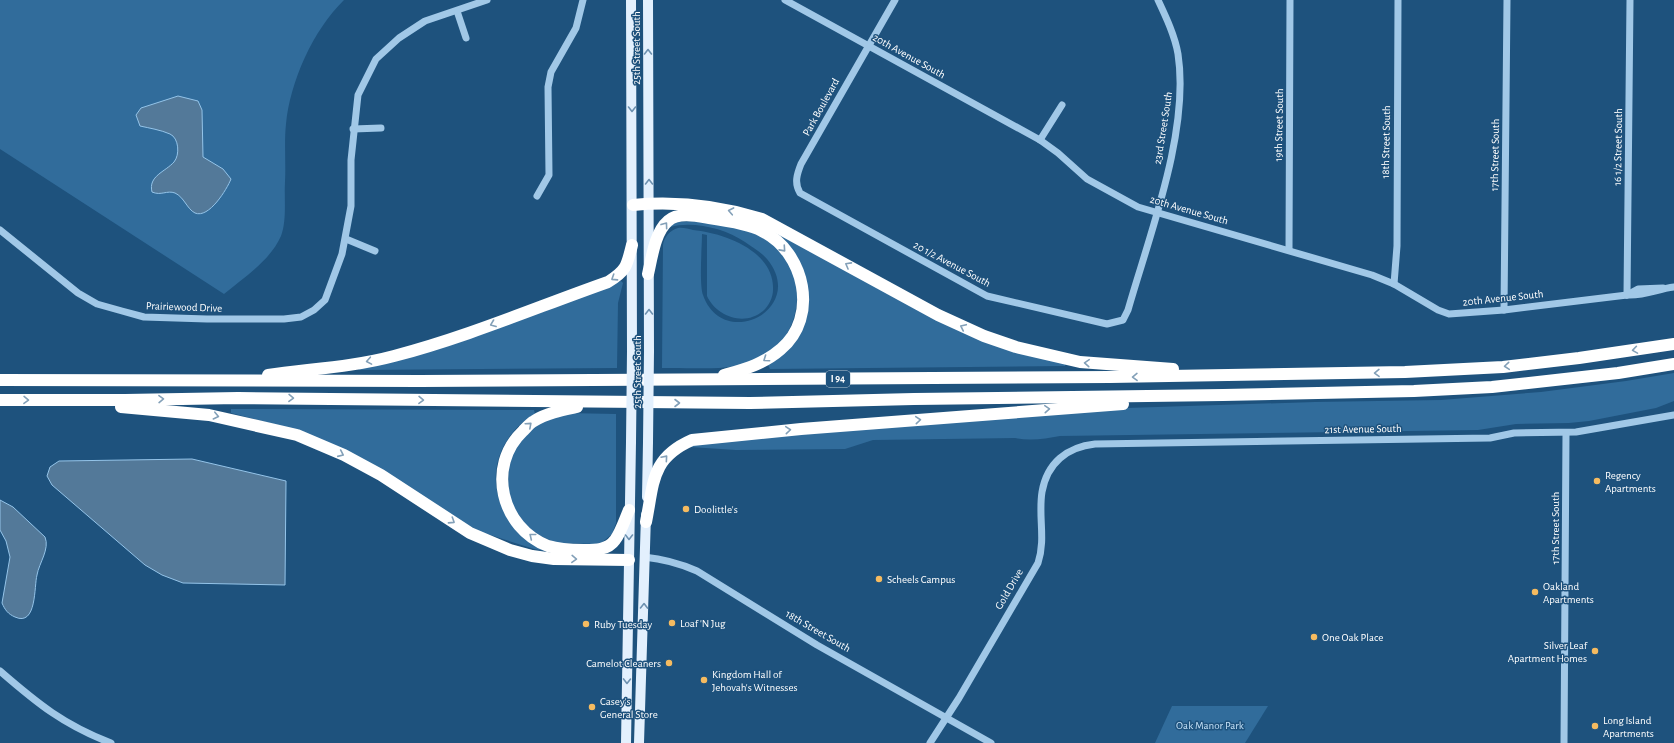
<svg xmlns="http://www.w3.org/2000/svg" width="1674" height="743" viewBox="0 0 1674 743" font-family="'Alegreya Sans',sans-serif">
  <rect width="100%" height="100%" fill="#1e527d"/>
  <g fill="#316c9b">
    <path d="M0 0H344C313 30 290 82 286 124 284 143 286 163 285 182 284 199 287 220 281 236 270 261 243 278 224 294L0 149Z"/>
    <path d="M709 221C732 227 755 230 774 245 809 272 803 335 764 357 734 373 695 367 662 368L663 245C664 237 670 230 678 228 682 227 689 229 693 230 724 233 775 251 773 290 773 297 769 306 763 311 744 327 716 316 707 296V235L702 234C702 248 699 283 703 295 723 352 808 309 767 259 761 252 752 247 745 242 724 228 693 221 670 227L673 222Z"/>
    <polygon points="775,230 906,302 1066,362 1065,366 770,369 768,365 807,301"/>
    <polygon points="621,281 623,283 618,303 617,368 359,370 358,366"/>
    <path d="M1674 373V401L1656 408 1589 421 1569 423 1516 424 1478 430 1060 436C1045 439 1030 441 1015 438L873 440 845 449 736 450 690 447 693 442 1096 409 1315 402 1441 400 1541 392 1626 381Z"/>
    <path d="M231 409 534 410 535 414C506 430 488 465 499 498 501 502 502 509 505 512 517 526 540 541 555 553L534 549 481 532 289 428 231 413Z"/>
    <polygon points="565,413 616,414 616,523 612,534 600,544 556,543 528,530 508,497 509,455 534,424"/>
    <polygon points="1172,706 1268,706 1245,743 1155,743"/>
  </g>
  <g fill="#537999" stroke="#94c4e9">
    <path d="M178 96 198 101 202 110 203 157 223 169 231 179C227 189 209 219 195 213 187 209 184 197 175 193 167 190 161 196 152 192 148 176 165 172 174 162 180 155 179 138 170 134 161 130 149 128 140 126L136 115 141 108Z"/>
    <polygon points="192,459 286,481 285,585 183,583 162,575 145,565 52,485 47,476 50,467 59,461"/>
    <path d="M0 500 13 507 45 537C50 549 39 563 37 575 34 586 37 627 15 617 8 614 5 610 2 603L10 557 6 541 0 530Z"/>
  </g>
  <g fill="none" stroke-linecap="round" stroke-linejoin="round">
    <g stroke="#a1c8e7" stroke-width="7">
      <path d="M785 0 1040 140 1058 153 1087 179 1138 207 1372 275 1394 284 1438 310 1449 314 1504 310 1627 295C1646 296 1657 289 1674 287"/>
      <path d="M895 0 801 164C797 174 794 183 800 193L987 296 1107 324 1123 320 1128 310C1149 236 1190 131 1178 54 1175 36 1166 17 1158 0"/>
      <polyline points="457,11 466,38"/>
      <polyline points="353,129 381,128"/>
      <polyline points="1040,140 1062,105"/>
      <polyline points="537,196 549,175 548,87 551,72 576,28 583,0"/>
      <polyline points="0,230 78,293 97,304 122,311 144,317 207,319 284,319 301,317 314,310 325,300 342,254 351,206 351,160 358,95 376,59 399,38 425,21 487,0"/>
      <polyline points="346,239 375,251"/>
      <polyline points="1289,250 1290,0"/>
      <polyline points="1394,284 1397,246 1398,0"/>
      <polyline points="1627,295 1630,0"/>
      <polyline points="1627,295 1638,289 1663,288"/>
      <polyline points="1504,310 1507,0"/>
      <path d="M644 557C664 559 679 563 697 571L817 645 991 743"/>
      <path d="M0 671C38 704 64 725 111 743"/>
      <path d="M930 743 959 698 1038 563C1046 539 1038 516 1042 492 1047 463 1067 447 1095 444L1490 438 1514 433 1576 432 1674 415"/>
      <polyline points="1564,743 1566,433"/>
    </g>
    <g stroke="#e3f0fd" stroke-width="10">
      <polyline points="631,0 632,351"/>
      <polyline points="648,0 649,351"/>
      <polyline points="647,497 648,442"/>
      <polyline points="626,743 631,442"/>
      <polyline points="639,743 646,515"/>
    </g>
    <g stroke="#fff" stroke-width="12">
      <path d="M633 205C676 201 720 206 762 219L938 315 984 336 1016 347 1080 362 1173 369"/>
      <path d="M648 274C652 257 655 232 668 221 678 212 697 216 709 218 723 220 750 224 762 231 805 252 819 317 781 349 764 364 745 369 724 375"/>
      <path d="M268 375C309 369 353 367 394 356 467 337 537 307 608 282 626 271 627 266 632 245"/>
      <polyline points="0,380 420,381 1110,377 1405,372 1503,367 1579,358 1674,344"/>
      <polyline points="0,400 125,400 238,398 750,403 914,399 1223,395 1414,391 1492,387 1618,373 1674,364"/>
      <polyline points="121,407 209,415 297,435 344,455 381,475 470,533 510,550 532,556 554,559 629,560"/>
      <path d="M577 407C563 410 547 413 534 421 530 423 526 428 523 431 486 466 501 528 548 546 560 550 572 550 584 550 595 550 608 550 615 540 621 532 625 519 629 510"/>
      <path d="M646 522C654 482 651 458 692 440L801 429 1123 404"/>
    </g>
    <g stroke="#e3f0fd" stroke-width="10">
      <polyline points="631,442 632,351"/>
      <polyline points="648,442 649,351"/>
    </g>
  </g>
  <defs><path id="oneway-chevron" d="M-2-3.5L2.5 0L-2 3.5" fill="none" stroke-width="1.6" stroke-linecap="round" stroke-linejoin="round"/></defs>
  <g stroke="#6d91b0">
    <use href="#oneway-chevron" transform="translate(648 52) rotate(-90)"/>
    <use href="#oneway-chevron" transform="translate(632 109) rotate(90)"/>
    <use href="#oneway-chevron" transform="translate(649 182) rotate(-90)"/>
    <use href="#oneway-chevron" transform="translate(649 312) rotate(-90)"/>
    <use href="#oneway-chevron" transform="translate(629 537) rotate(90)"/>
    <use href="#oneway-chevron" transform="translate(644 606) rotate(-89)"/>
    <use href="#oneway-chevron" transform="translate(627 681) rotate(91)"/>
  </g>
  <g stroke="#83a0b8">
    <use href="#oneway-chevron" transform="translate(731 211) rotate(-169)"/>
    <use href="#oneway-chevron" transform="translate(665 225) rotate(-54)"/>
    <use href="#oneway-chevron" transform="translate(783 249) rotate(48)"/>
    <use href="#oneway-chevron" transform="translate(848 265) rotate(-151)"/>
    <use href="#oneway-chevron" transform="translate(614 278) rotate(147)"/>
    <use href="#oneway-chevron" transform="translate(493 324) rotate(159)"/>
    <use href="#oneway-chevron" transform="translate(963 327) rotate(-155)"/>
    <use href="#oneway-chevron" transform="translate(1635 350) rotate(171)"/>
    <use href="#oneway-chevron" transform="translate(766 359) rotate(145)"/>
    <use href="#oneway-chevron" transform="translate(369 361) rotate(170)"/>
    <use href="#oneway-chevron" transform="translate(1087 363) rotate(-176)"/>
    <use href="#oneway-chevron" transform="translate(1507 366) rotate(175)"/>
    <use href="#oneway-chevron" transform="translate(1377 373) rotate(179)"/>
    <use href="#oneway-chevron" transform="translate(1135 377) rotate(179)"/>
    <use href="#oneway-chevron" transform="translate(291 398) rotate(1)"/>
    <use href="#oneway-chevron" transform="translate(161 399) rotate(-1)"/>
    <use href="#oneway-chevron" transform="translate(26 400) rotate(1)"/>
    <use href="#oneway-chevron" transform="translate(421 400) rotate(1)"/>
    <use href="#oneway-chevron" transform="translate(677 403)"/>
    <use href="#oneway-chevron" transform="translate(1047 409) rotate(-4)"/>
    <use href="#oneway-chevron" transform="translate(216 416) rotate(13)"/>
    <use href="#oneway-chevron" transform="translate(918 420) rotate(-5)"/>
    <use href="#oneway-chevron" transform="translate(529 425) rotate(-42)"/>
    <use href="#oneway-chevron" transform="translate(788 430) rotate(-5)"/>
    <use href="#oneway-chevron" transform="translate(341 454) rotate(24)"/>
    <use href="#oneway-chevron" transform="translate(665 458) rotate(-49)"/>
    <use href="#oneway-chevron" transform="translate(452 521) rotate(33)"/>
    <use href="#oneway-chevron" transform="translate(532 536) rotate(-141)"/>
    <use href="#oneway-chevron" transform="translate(574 559) rotate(2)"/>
  </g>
  <g fill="#f6bb60" stroke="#1e527d" stroke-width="1.5">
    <circle cx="1597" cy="481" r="4"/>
    <circle cx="686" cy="509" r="4"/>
    <circle cx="879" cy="579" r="4"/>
    <circle cx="1535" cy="592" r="4"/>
    <circle cx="672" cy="623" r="4"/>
    <circle cx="586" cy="624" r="4"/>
    <circle cx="1314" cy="637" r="4"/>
    <circle cx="1595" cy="651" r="4"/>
    <circle cx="669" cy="663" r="4"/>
    <circle cx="704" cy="680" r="4"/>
    <circle cx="592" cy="707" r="4"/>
    <circle cx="1595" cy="726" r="4"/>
  </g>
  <g text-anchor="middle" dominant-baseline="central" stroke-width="3" stroke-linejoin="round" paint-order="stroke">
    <rect fill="#1e527d" stroke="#bccbd8" stroke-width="1" x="826" y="371" width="24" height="16" rx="3"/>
    <g font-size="10" font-weight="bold" fill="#fff">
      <text x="838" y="379">I 94</text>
    </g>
    <g font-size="11" fill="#fff" stroke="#1e527d">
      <text transform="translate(636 48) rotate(-90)">25th Street South</text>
      <text transform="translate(909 56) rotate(29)">20th Avenue South</text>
      <text transform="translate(821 107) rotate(-61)">Park Boulevard</text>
      <text transform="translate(1279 125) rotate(-89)">19th Street South</text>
      <text transform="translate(1163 128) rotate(-81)">23rd Street South</text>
      <text transform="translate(1386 142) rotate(-89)">18th Street South</text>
      <text transform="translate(1618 147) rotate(-89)">16 1/2 Street South</text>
      <text transform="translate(1495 155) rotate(-89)">17th Street South</text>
      <text transform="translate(1189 210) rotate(16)">20th Avenue South</text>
      <text transform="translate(952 264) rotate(28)">20 1/2 Avenue South</text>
      <text transform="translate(1503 298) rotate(-6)">20th Avenue South</text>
      <text transform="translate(184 307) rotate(2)">Prairiewood Drive</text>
      <text transform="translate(637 372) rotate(-90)">25th Street South</text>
      <text transform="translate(1363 429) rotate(-1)">21st Avenue South</text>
      <text transform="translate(1555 528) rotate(-90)">17th Street South</text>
      <text transform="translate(1009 589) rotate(-60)">Gold Drive</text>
      <text transform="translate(818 631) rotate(30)">18th Street South</text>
    </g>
    <g font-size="11" fill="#fff" stroke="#1e527d" text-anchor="start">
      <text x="1605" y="475">Regency<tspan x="1605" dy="13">Apartments</tspan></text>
      <text x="694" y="509">Doolittle's</text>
      <text x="887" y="579">Scheels Campus</text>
      <text x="1543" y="586">Oakland<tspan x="1543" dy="13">Apartments</tspan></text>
      <text x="680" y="623">Loaf 'N Jug</text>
      <text x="594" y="624">Ruby Tuesday</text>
      <text x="1322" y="637">One Oak Place</text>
      <text x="1587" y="645" text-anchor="end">Silver Leaf<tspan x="1587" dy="13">Apartment Homes</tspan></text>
      <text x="661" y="663" text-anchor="end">Camelot Cleaners</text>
      <text x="712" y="674">Kingdom Hall of<tspan x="712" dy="13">Jehovah's Witnesses</tspan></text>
      <text x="600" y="701">Casey's<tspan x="600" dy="13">General Store</tspan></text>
      <text x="1603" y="720">Long Island<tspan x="1603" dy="13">Apartments</tspan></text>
    </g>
    <g font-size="11" fill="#c4e0f6" stroke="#1e527d">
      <text x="1210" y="725">Oak Manor Park</text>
    </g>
  </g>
</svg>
